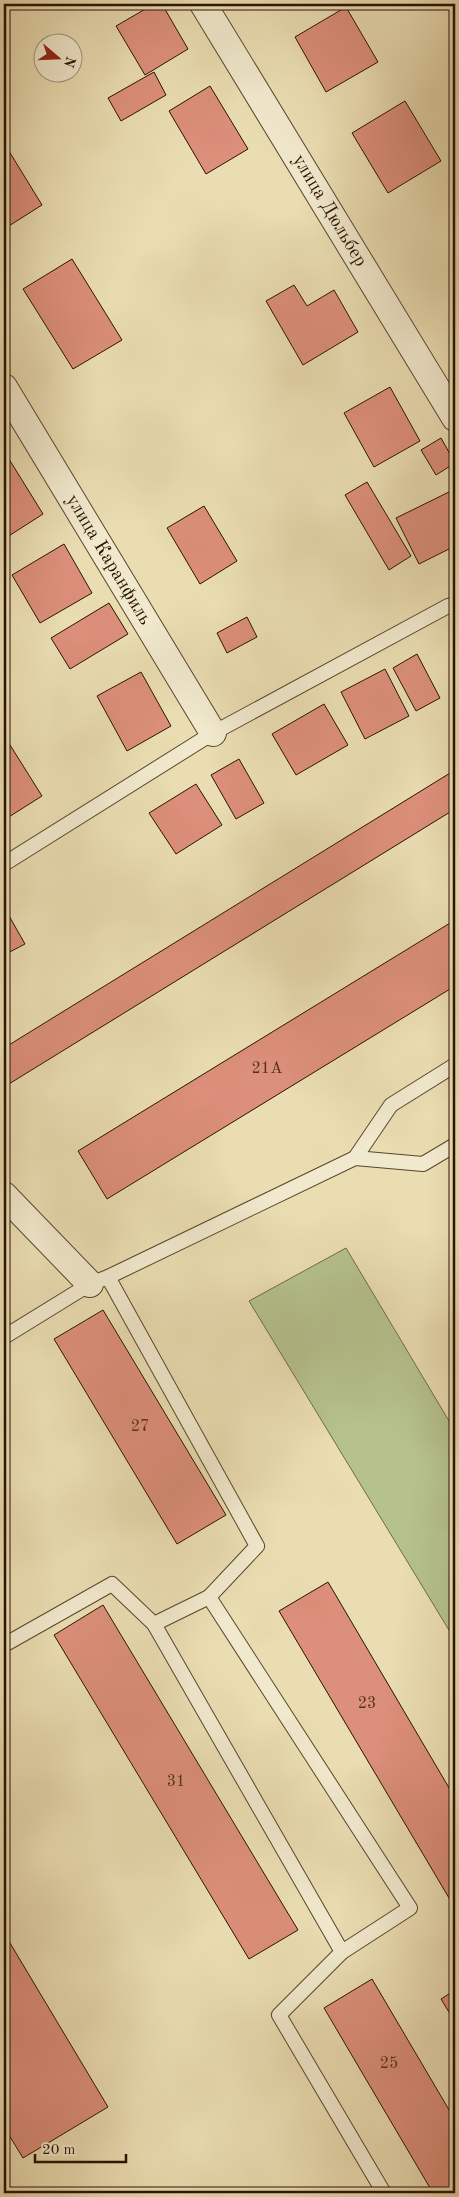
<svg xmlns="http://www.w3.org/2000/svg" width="459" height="2197" viewBox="0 0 459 2197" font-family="'Old Standard TT',serif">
  <rect width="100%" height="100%" fill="#eaddb2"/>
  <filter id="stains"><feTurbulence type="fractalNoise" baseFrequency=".004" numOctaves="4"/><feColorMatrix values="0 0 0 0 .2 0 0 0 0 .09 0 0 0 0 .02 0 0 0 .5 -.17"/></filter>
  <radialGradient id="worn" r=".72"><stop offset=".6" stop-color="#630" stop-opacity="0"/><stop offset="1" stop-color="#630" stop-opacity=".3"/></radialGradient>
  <polygon fill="#b5c28e" stroke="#6f6a47" points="346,1248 455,1431 455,1640 249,1301"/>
  <g fill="#dc8f7a" stroke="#291300">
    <polygon points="154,4 162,4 188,49 145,75 116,26"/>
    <polygon points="346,7 378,62 326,92 295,37"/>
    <polygon points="154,72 166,95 121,121 108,98"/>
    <polygon points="210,86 248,149 206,174 169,111"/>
    <polygon points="405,101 441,161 388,193 352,133"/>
    <polygon points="4,143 42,205 4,229"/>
    <polygon points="72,259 122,340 73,369 23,289"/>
    <polygon points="294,285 307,306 334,290 358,332 303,365 266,301"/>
    <polygon points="390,387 420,441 374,467 344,413"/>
    <polygon points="441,438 455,463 436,475 421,450"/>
    <polygon points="4,451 43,514 4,539"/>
    <polygon points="367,482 411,556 389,570 345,495"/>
    <polygon points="451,491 455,500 455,546 419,564 396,518"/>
    <polygon points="204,506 237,561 200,584 167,528"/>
    <polygon points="64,544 92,593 40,623 12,575"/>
    <polygon points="109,603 128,634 70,669 51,638"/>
    <polygon points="247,617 257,637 227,653 217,633"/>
    <polygon points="417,654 440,698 416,711 393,668"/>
    <polygon points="385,669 409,716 365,739 341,692"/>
    <polygon points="141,672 171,726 127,751 97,696"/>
    <polygon points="324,704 348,745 296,775 272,734"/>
    <polygon points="5,737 42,796 4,820 4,738"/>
    <polygon points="239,759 264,803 236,819 211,775"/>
    <polygon points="455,770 455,809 4,1087 4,1048"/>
    <polygon points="196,784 222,825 176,854 149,813"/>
    <polygon points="4,907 25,944 4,955"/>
    <polygon points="455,920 455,986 107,1199 78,1151"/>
    <polygon points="103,1310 226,1515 177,1544 54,1339"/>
    <polygon points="328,1582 455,1798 455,1901 452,1903 279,1611"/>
    <polygon points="103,1605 298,1930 249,1959 54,1635"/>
    <polygon points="4,1933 108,2107 23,2158 4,2127"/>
    <polygon points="372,1979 455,2120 455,2193 433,2193 324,2008"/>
    <polygon points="455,1990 455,2022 441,1999"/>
  </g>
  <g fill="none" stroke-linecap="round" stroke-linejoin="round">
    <defs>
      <g id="service">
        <polyline points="4,864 213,733 448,606 455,605"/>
        <polyline points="355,1158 391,1105 455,1065"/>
        <polyline points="4,1337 90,1284 108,1277 355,1158 423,1164 455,1145"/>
        <polyline points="209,1597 410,1908 342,1952 279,2015 384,2193"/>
        <polyline points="154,1624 342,1952"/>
        <polyline points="4,1645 112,1584 154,1624 209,1597 257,1546 108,1277"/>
      </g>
      <g id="minor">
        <polyline points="203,4 455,418"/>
        <polyline points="4,387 213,733"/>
        <polyline points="4,1195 90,1284"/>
      </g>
    </defs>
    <use href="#service" stroke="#59462c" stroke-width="16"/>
    <use href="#minor" stroke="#59462c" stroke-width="28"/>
    <use href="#service" stroke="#f1e9cd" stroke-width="14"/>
    <use href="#minor" stroke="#f1e9cd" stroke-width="26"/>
  </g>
  <g text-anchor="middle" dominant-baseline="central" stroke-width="4" stroke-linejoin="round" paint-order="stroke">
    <g font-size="16" fill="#56321e">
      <text x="267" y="1069">21А</text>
      <text x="140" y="1427">27</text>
      <text x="367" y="1704">23</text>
      <text x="176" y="1782">31</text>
      <text x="389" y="2064">25</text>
    </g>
    <g font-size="19" fill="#291300" stroke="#f1e9cd">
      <text transform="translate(329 211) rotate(59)">улица Дюльбер</text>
      <text transform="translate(108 560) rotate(59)">улица Каранфиль</text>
    </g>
  </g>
  <rect width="459" height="2197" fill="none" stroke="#eaddb2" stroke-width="20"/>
  <rect x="5" y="5" width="449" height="2187" fill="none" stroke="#291300" stroke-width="2.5"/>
  <rect x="10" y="10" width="439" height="2177" fill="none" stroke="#291300"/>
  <g transform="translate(58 58) rotate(109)"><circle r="24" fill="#f1e9cd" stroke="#a1937b"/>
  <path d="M0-4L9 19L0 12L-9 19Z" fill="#8f2418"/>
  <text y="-8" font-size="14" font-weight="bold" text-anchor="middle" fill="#291300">N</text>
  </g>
  <path d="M35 2154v8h91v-8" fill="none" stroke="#291300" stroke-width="2.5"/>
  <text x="42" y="2154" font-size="15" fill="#291300" stroke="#f1e9cd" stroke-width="4" paint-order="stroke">20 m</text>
  <rect width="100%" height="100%" filter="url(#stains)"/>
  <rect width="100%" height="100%" fill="url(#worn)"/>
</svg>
